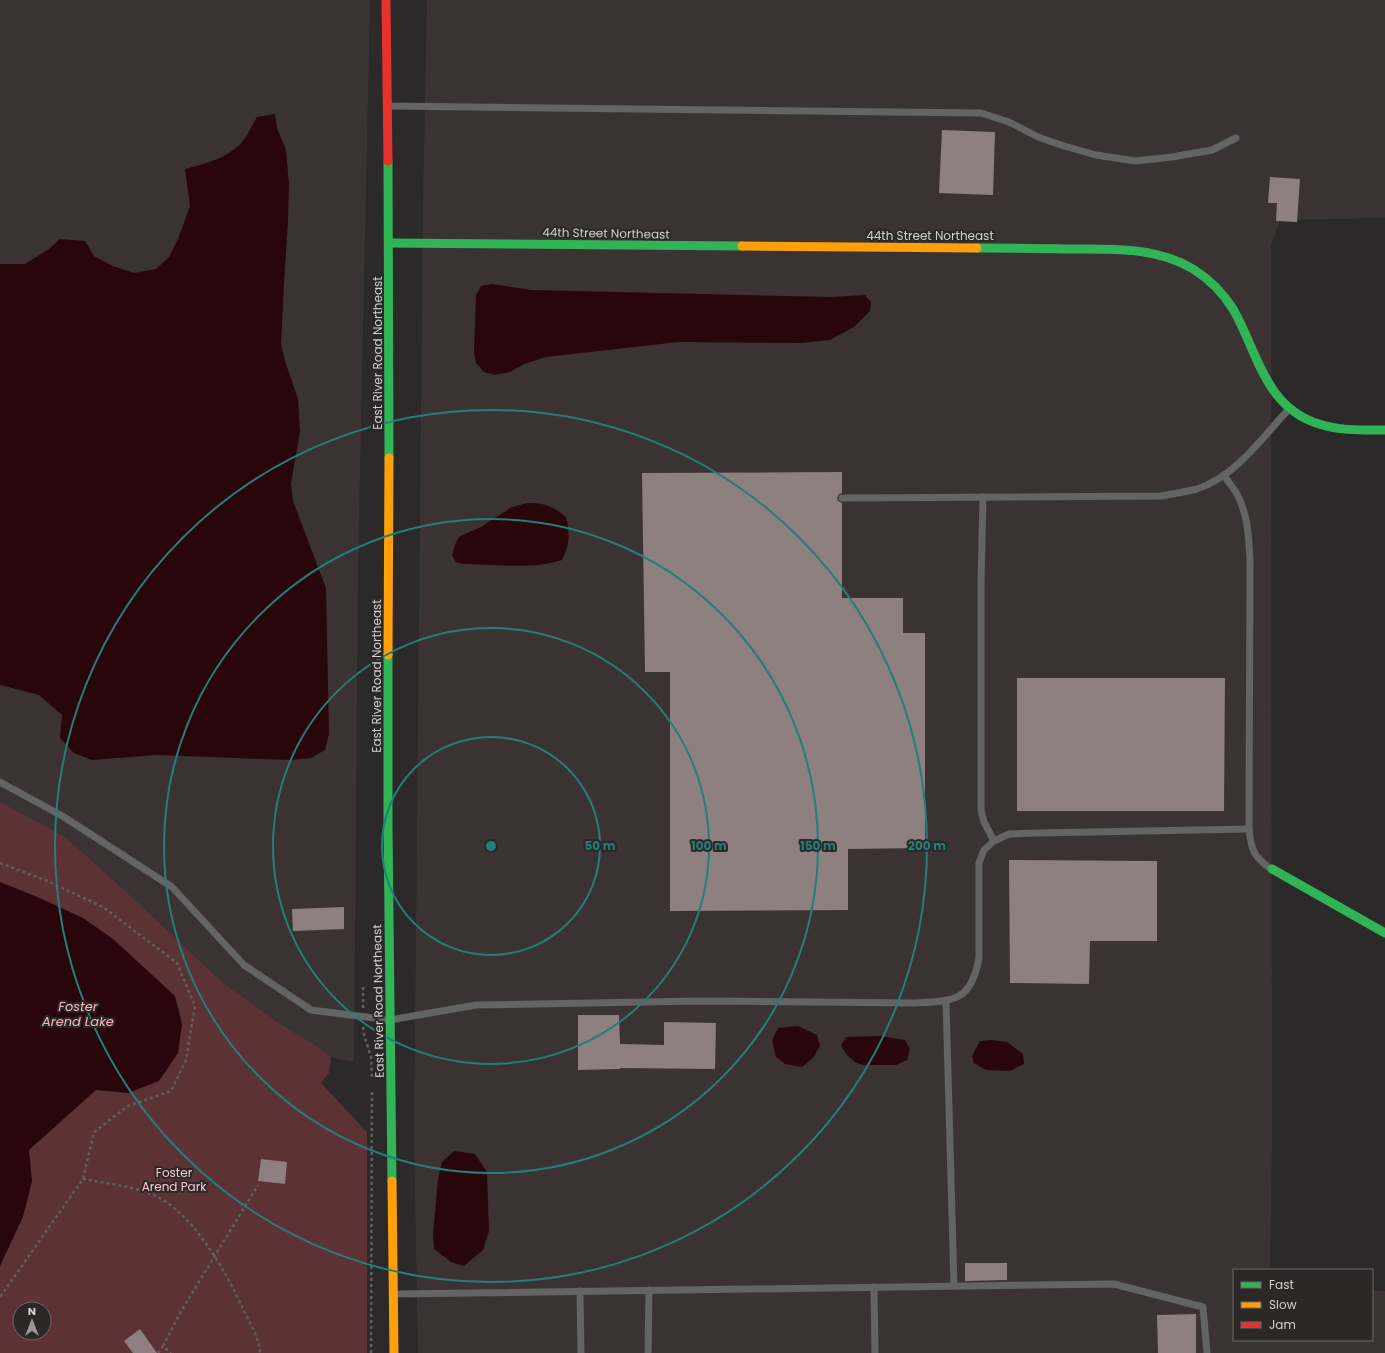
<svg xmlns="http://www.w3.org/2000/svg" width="1385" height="1353" viewBox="0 0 1385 1353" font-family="Poppins,sans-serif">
  <rect width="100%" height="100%" fill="#2b2929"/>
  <g fill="#3b3333">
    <polygon points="0,0 370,0 358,565 354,1062 289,1049 0,830"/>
    <polygon points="427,0 1385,0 1385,218 1280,220 1271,246 1272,1140 1270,1270 1234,1270 1234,1340 1372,1340 1372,1290 1385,1291 1385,1353 418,1353 414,1141 423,202"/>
  </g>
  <path fill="#5c3234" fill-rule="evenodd" d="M0 802 65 837 125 891 223 983 277 1022 316 1046 331 1057 329 1073 321 1083 367 1132V1353H0ZM20 1309H44V1333H20Z"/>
  <g fill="#29060b">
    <path d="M275 114 277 128 286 150 289 184 288 221 284 284 281 345 286 364 298 399 300 432 291 483 293 501 326 588 329 734 325 750 311 758 291 760 156 755 92 760 74 753 60 738 62 715 39 695 0 685V264H25L49 249 60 239 85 241 94 256 113 266 134 273 156 269 169 257 178 239 190 206 185 169C205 164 228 158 242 142 248 135 252 125 257 117Z"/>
    <polygon points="492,284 532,290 831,297 865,295 871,302 870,311 854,327 830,340 801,343 678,342 546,357 524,364 510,372 495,375 484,372 476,363 474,353 476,295 481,286"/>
    <path d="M527 503C545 503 553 506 566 517 570 534 570 544 562 560 534 570 492 564 462 564L456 562 452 555 456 542 460 536 481 527 512 507Z"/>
    <polygon points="0,882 42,899 83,918 113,939 175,996 182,1024 178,1053 159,1081 128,1093 96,1090 29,1150 32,1181 23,1217 0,1266"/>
    <polygon points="798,1026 817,1035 820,1046 813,1058 802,1067 785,1064 776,1057 772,1040 778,1028"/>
    <polygon points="880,1036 905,1040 910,1049 907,1060 896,1065 863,1065 855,1062 847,1055 841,1046 846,1037"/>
    <polygon points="991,1040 1007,1042 1023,1054 1024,1064 1010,1071 986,1070 974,1063 972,1056 980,1041"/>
    <polygon points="454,1151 475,1154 487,1172 489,1231 483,1250 464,1266 451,1262 434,1249 433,1234 438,1179 442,1162"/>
  </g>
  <g fill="#8e7f80">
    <polygon points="942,130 995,132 993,195 939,193"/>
    <polygon points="1270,177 1300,179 1297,222 1276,221 1277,203 1268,203"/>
    <polygon points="842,472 842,493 839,494 837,498 838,501 842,503 842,598 903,598 903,633 925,633 925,848 848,849 848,910 670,911 670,672 645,672 642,473"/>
    <polygon points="1017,678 1225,678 1224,811 1017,811"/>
    <polygon points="1009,860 1157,861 1157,941 1090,941 1089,984 1010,983"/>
    <polygon points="344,907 344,929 293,931 292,909"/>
    <polygon points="578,1015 619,1015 620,1044 664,1045 664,1022 716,1023 715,1069 620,1068 620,1069 578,1070"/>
    <polygon points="261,1159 287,1162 285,1184 258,1181"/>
    <polygon points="965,1263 1007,1263 1007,1280 965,1281"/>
    <polygon points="1196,1314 1196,1353 1158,1353 1157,1315"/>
    <polygon points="140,1329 157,1353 133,1353 124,1341"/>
  </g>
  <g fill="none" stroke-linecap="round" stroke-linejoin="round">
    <g stroke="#615f5f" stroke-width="2.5" stroke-dasharray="3 3" stroke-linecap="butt">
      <polyline points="0,863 45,880 103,907 177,963 195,1006 186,1060 171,1091 128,1106 94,1132 83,1179 0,1297"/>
      <polyline points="363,1008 363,984"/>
      <polyline points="363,1027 364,1035 371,1057 372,1079"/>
      <path d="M83 1179C105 1183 130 1186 151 1194 192 1210 227 1273 244 1311 251 1325 259 1337 260 1353"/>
      <polyline points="163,1346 180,1313 258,1185"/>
      <polyline points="158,1353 163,1346 171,1353"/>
      <polyline points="371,1353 372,1090"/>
    </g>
    <g stroke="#646464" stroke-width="7">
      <polyline points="389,106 981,113 1009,122 1038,137 1064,146 1096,155 1135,161 1172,157 1212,150 1236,138"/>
      <path d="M1224 475C1228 482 1233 487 1237 494 1248 515 1249 538 1250 561L1249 829C1251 850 1254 857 1271 869"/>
      <polyline points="983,497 981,583 981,810 984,822 994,841"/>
      <path d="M842 498 1161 496C1173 494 1185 492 1197 489 1236 476 1261 439 1288 410"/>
      <path d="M0 782 64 817 172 887 244 965 311 1010 390 1020 476 1005 699 1001 914 1003C954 1001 971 1002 979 958V863L984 850 994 841 1009 834 1038 833 1249 829"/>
      <polyline points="946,1001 954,1286"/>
      <polyline points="874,1287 875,1353"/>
      <polyline points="580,1291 581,1353"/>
      <polyline points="395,1294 1114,1284 1203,1307 1207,1353"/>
      <polyline points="648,1353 649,1290"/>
    </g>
    <g stroke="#30b455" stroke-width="9">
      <polyline points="388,161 389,458"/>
      <polyline points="389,243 742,246"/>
      <path d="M977 248C1007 248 1036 248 1065 249 1107 249 1155 246 1193 269 1209 279 1223 293 1233 309 1258 352 1264 407 1319 424 1340 431 1363 430 1385 430"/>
      <polyline points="388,655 388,828 392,1181"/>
      <polyline points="1272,869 1385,933"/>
    </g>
    <g stroke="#ff9f0a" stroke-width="9">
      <polyline points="742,246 977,248"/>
      <polyline points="388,655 389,458"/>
      <polyline points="392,1181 394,1353"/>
    </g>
    <polyline stroke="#e5322d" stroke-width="9" points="386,0 388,161"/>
  </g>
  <g fill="none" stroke="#237f78" stroke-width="2">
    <circle cx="491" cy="846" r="109"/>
    <circle cx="491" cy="846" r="218"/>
    <circle cx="491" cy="846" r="327"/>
    <circle cx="491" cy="846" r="436"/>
  </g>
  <g text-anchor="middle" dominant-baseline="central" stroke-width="4" stroke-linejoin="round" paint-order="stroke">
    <g font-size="12" fill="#d3d0d0" stroke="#2c2828">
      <text transform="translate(606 233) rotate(1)">44th Street Northeast</text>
      <text x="930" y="235">44th Street Northeast</text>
      <text transform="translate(377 353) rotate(-90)">East River Road Northeast</text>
      <text transform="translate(376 676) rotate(-90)">East River Road Northeast</text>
      <text transform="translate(378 1001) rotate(-91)">East River Road Northeast</text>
    </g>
    <g font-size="12" fill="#facacb" stroke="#2c2828">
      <text x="174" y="1172">Foster<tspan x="174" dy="14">Arend Park</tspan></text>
    </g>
    <g font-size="13" font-style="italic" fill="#fbb5b8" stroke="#2c2828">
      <text x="78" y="1006">Foster<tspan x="78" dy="15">Arend Lake</tspan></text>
    </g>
  </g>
  <circle cx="491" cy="846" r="6" fill="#237f78" stroke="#2c2828" stroke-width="2"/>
  <g font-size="12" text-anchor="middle" font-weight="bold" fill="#237f78" stroke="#2c2828" stroke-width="4" stroke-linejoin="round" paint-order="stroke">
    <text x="600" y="850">50 m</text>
    <text x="709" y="850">100 m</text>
    <text x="818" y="850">150 m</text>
    <text x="927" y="850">200 m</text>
  </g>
  <rect x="1233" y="1269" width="140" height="72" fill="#2c2828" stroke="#6f6b6b"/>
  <rect x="1241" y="1282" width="20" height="6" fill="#30b455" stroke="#6f6b6b"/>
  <text x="1269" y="1289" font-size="12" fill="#d3d0d0">Fast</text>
  <rect x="1241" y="1302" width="20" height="6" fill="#ff9f0a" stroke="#6f6b6b"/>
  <text x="1269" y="1309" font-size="12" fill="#d3d0d0">Slow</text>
  <rect x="1241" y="1322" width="20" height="6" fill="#e5322d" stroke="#6f6b6b"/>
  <text x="1269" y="1329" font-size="12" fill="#d3d0d0">Jam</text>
  <g transform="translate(32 1321)"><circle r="19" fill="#2c2828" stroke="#6f6b6b"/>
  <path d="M0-3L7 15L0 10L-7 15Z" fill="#989696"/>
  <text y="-6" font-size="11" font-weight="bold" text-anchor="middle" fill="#d3d0d0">N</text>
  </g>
</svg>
